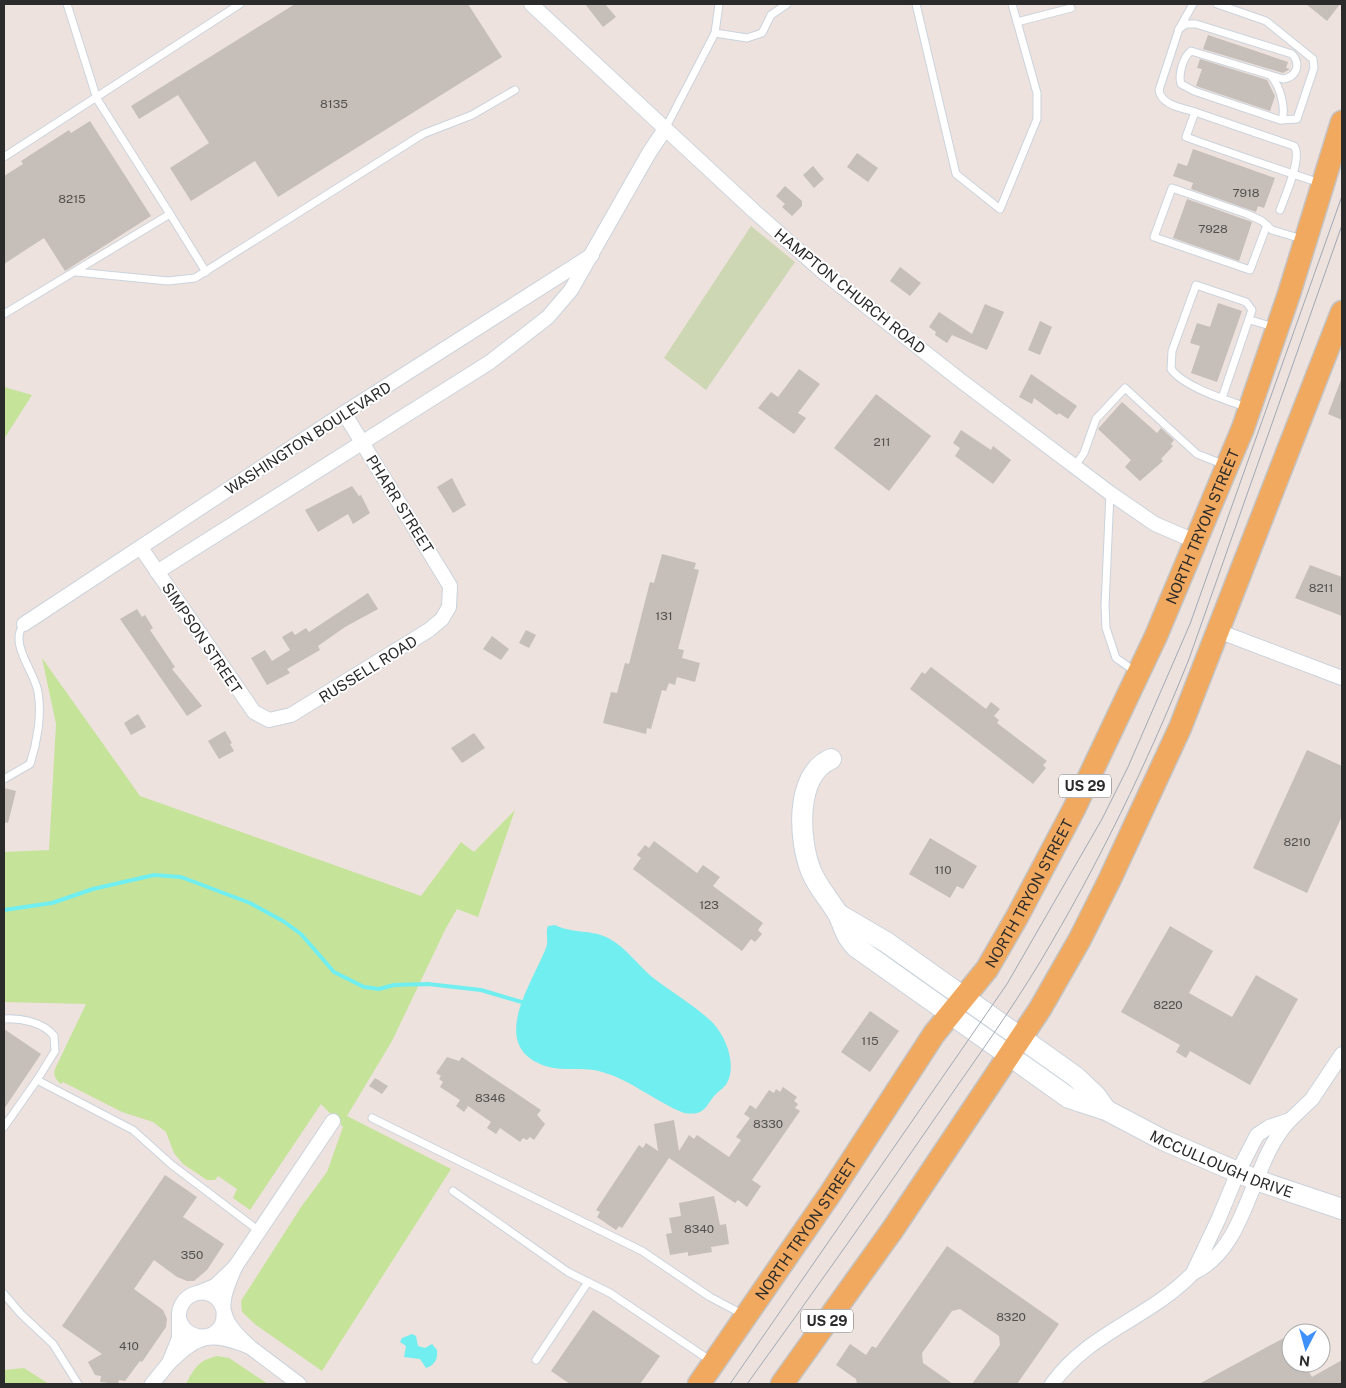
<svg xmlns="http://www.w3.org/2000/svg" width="1346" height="1388" viewBox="0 0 1346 1388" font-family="'Public Sans',sans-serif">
  <rect width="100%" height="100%" fill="#ede2dd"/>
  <g fill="#c6e39a">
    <polygon points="4,387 32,395 4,439"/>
    <path d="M42 658 140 796 421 896 461 842 474 852 515 810 478 917 457 909 446 928 392 1041 347 1116 451 1169 322 1371 256 1325 242 1312 241 1301 301 1207 327 1172 343 1127 321 1104 250 1210 233 1198 237 1189 218 1176 215 1180H207L183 1164 174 1153 166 1132 153 1122 122 1112 63 1082 61 1084C56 1080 53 1075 55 1069L86 1004 4 1002V852L49 850 56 724Z"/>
    <path d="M217 1356 229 1358 268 1384H186C195 1367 198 1361 217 1356Z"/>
    <polygon points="24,1368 49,1384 4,1384 4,1370"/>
  </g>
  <polygon fill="#ced7b4" points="751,226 795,262 706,390 664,358"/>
  <g fill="#71eeef">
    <path d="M555 925C572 934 593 929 610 939 626 948 638 965 652 977 670 991 698 1008 713 1023 726 1037 737 1065 727 1083 724 1088 720 1090 716 1094 704 1107 706 1116 684 1113 656 1102 631 1080 602 1072 584 1066 564 1072 545 1066 487 1046 532 984 546 948 549 941 545 933 548 926Z"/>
    <path d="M412 1334 416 1336 418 1346 425 1348 432 1344 437 1350C438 1359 435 1365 426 1368L420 1359 404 1357 406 1346 400 1342 402 1338Z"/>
  </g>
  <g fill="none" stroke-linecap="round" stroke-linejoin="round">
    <polyline stroke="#71eeef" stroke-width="4" points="4,910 52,903 93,889 154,875 181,877 250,903 283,921 301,934 334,972 364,987 379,989 394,985 428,984 481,990 525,1003"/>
  </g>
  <g fill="#c5beb9">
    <polygon points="295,4 468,4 502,57 278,197 255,161 191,201 170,168 209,143 178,95 139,119 131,106"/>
    <polygon points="585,4 605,4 616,17 603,27"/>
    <polygon points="1306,4 1340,4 1327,21"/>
    <polygon points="1208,35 1288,62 1286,68 1290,69 1283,73 1203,49"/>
    <polygon points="1200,59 1267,80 1275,96 1270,111 1196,86 1202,69 1197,68"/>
    <polygon points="90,121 151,216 65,271 44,238 4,264 4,176 23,164 21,161 69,130 71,133"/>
    <polygon points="1193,149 1275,178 1264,208 1258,206 1256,212 1191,189 1193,183 1173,176 1178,163 1187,166"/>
    <polygon points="857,153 878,168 868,182 847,167"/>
    <polygon points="813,166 824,179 814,188 803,175"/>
    <polygon points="785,186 802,201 802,206 792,216 782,207 785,204 776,196"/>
    <polygon points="1187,199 1252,222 1239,261 1173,238"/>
    <polygon points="900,267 921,283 910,296 890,281"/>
    <polygon points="1218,303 1242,311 1217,382 1191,373 1200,346 1190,343 1197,323 1210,327"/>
    <polygon points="985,304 1004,312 987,350 952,335 947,343 935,335 936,332 929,327 939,312 972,334"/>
    <polygon points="1040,321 1052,327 1040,355 1028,350"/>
    <polygon points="799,369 820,384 798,413 806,418 794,434 758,408 771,392 778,397"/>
    <polygon points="1031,374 1077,406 1068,419 1059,413 1057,415 1034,398 1032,404 1019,397"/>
    <polygon points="1341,380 1342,380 1342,420 1328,414"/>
    <polygon points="876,394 931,436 889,491 834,448"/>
    <polygon points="1122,402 1157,433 1161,428 1174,440 1171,444 1173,446 1161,459 1163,461 1140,481 1125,467 1131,460 1098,429"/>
    <polygon points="961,430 991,450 993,446 1011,460 993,484 955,456 960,448 953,443"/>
    <polygon points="452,478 466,505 453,513 437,487"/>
    <polygon points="352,486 359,496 361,495 370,513 353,524 348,514 318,532 305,510"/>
    <polygon points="662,554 696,563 694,569 699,570 678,649 684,650 682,658 700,663 695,682 677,677 675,685 669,683 666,691 662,690 651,729 647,728 646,734 603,723 611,692 617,693 625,663 629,664 650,582 654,583"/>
    <polygon points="1310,565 1342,577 1342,616 1295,598"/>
    <polygon points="368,593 378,609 345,627 318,646 320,650 287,669 290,673 267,685 251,658 265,650 272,661 290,650 282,637 292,631 295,635 306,628 309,632"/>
    <polygon points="137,609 142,617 145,615 153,628 150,630 175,667 172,669 202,706 187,716 120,619"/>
    <polygon points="526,630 536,635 529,648 519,643"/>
    <polygon points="492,636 509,649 501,660 483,649"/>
    <polygon points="931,667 986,709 991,702 1000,709 994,716 999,720 997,723 1047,761 1043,765 1046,768 1033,784 910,689 922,672 925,674"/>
    <polygon points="138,714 146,727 131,735 124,723"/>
    <polygon points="225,731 232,743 230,744 234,751 219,759 208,741"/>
    <polygon points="474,733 485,748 462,763 451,748"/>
    <polygon points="1307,750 1342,766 1342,816 1307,893 1253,868"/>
    <polygon points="4,788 16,791 8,823 4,822"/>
    <polygon points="930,838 977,866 963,889 957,886 950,898 909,874"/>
    <polygon points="654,841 697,873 703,865 720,877 713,886 763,923 758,930 762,934 755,942 751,939 742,951 633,869 641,858 637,855 645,845 649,848"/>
    <polygon points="1170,926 1213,951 1189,993 1232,1017 1256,975 1298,999 1250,1085 1190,1051 1186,1058 1176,1052 1180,1045 1121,1012"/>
    <polygon points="870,1011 899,1031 870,1072 841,1052"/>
    <polygon points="4,1029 41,1054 4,1109"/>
    <polygon points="447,1057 459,1061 462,1057 541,1110 537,1115 545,1124 534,1140 530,1137 527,1140 523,1138 520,1142 500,1128 496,1134 487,1128 491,1122 468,1106 464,1112 456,1106 460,1100 440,1087 443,1082 439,1079 441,1076 436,1073"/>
    <polygon points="375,1078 388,1086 382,1094 369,1086"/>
    <polygon points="783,1087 797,1097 794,1101 798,1104 795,1108 800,1111 752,1180 761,1186 747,1207 738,1200 735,1203 669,1158 622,1228 619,1226 616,1230 597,1217 600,1212 596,1210 639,1145 643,1148 646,1143 658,1151 654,1124 674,1120 679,1151 689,1135 694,1139 697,1135 729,1157 741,1140 736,1137 750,1118 744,1114 750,1105 756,1109 769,1090 774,1093 776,1089 780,1092"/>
    <polygon points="165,1175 197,1197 183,1217 224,1244 207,1270 194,1281 187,1281 177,1277 154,1260 134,1289 163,1310 167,1319 166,1327 142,1362 140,1361 125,1381 119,1380 118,1384 100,1382 101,1376 95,1375 88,1362 102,1354 62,1326"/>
    <polygon points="714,1196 720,1225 726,1224 729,1244 711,1247 712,1252 688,1256 688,1252 670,1255 666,1234 672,1233 669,1218 681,1216 679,1203"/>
    <polygon points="947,1246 1059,1324 1017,1384 972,1384 1000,1345 999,1336 960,1309 952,1311 922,1353 923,1363 953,1384 857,1384 856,1379 836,1365 850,1344 866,1355 872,1346 876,1348"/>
    <polygon points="593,1310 660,1356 640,1384 570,1384 551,1371"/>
    <polygon points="1291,1334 1291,1363 1304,1363 1312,1377 1342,1360 1342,1384 1199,1384"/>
  </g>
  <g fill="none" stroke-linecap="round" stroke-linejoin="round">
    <defs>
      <g id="lane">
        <polyline points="719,4 715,33 747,38 762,33 771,15 787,4"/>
        <polyline points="916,4 956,174 1000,209 1037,119 1037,93 1012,4"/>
        <path d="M1193 4 1179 29 1159 90C1161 105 1182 108 1195 112"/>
        <polyline points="1017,22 1071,8"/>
        <path d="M1179 29 1186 24H1196L1292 54C1301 64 1297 77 1283 79L1191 51C1183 57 1178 75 1181 84L1194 91 1280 120 1297 119 1314 68 1313 59 1266 21 1217 4"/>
        <path d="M1271 76C1280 86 1286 108 1282 120"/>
        <polyline points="665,129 715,33"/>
        <polyline points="4,157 240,4"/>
        <path d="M1280 210C1285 196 1303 157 1294 146L1195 112 1186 137C1230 153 1275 168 1320 183"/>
        <polyline points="170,214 206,272"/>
        <polyline points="1267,225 1250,270 1154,237 1172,188 1247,214 1262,221 1272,230 1302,239"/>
        <polyline points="76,272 168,281 195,278 423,134 472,115 515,90"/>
        <polyline points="4,314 170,214 97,99 67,4"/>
        <polyline points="1250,320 1274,327"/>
        <path d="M1222 398 1252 310 1246 302 1196 285 1172 351 1171 369C1184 387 1226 400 1246 407"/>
        <polyline points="1074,467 1084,453 1096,419 1125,388 1197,454 1225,465"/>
        <polyline points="1110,493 1105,606 1106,628 1116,658 1136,672"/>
        <path d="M4 779 30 764C37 743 42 715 38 692 35 672 8 643 24 624"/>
        <path d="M4 1019C21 1018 43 1022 54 1036L55 1051 37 1080"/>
        <polyline points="372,1118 642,1251 710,1297 744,1315"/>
        <polyline points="4,1127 37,1080 133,1130 172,1165 259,1231"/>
        <polyline points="453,1191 568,1272 610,1293 711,1361"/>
        <polyline points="4,1294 21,1314 53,1344 78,1384"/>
        <polyline points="536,1360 588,1282"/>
      </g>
      <g id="street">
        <polyline points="531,4 754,211 823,272 960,380 1110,493 1155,524 1197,542"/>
        <polyline points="141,548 254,712 269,720 291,715 429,630 442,619 449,607 450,586 344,413"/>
        <polyline points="157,572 490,362 548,317 571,290 649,153 665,129"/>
        <polyline points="24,624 344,413 592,255"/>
        <polyline points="1218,631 1342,678"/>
        <path d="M1290 1120C1249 1163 1249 1247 1193 1273L1219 1218 1238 1172 1257 1135 1269 1127Z"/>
        <polyline points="1290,1120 1312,1099 1342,1054"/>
        <polyline points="235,1267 333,1121"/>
        <path d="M179 1318V1338L169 1363C199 1334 210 1331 250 1347 242 1340 235 1333 229 1324 223 1314 224 1301 212 1295 201 1289 188 1294 182 1304 168 1329 206 1350 221 1326 226 1318 222 1309 224 1300 225 1289 231 1278 235 1267L215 1286 198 1293"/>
        <polyline points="250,1347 299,1384"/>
        <polyline points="152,1384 169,1363"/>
        <path d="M1052 1384C1089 1332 1150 1318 1193 1273"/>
      </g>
      <g id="secondary">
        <path id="s1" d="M831 759C794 775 799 841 811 871 818 888 829 899 838 914 844 926 845 937 856 947L1069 1098 1106 1110 1163 1140 1256 1180 1342 1209"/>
        <polyline points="838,914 886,942 1076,1077 1096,1096 1106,1110"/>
      </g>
      <g id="primary">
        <path id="s2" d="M699 1384 830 1194 934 1034 987 969 1017 917 1074 809 1156 636 1243 428 1289 294 1342 122"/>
        <polyline points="782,1384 893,1229 1040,1009 1080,939 1110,879 1180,728 1342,312"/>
      </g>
    </defs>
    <use href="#lane" stroke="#cbd3dd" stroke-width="9"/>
    <use href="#street" stroke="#cbd3dd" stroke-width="16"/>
    <use href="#secondary" stroke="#cbd3dd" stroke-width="22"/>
    <use href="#primary" stroke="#c4c4c4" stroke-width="25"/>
    <use href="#lane" stroke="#fff" stroke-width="7"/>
    <use href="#street" stroke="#fff" stroke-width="14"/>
    <use href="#secondary" stroke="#fff" stroke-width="20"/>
    <use href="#primary" stroke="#f1a95f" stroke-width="22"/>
    <g stroke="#a0a9b5" stroke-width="1">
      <polyline points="730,1384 1007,984 1102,819 1128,767 1190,624 1342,196"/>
      <path d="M747 1384C813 1293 878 1201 942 1108 975 1060 1010 1012 1040 962 1098 865 1147 764 1189 659L1342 225"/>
    </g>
  </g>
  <g text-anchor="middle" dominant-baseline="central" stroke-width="4" stroke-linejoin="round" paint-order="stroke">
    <g font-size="12" fill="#52504e">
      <text x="334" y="104">8135</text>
      <text x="1246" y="193">7918</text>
      <text x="72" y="199">8215</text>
      <text x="1213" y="229">7928</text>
      <text x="882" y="442">211</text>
      <text x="1321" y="588">8211</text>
      <text x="664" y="616">131</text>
      <text x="1297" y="842">8210</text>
      <text x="943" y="870">110</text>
      <text x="709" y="905">123</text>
      <text x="1168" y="1005">8220</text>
      <text x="870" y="1041">115</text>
      <text x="490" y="1098">8346</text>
      <text x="768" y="1124">8330</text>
      <text x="699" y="1229">8340</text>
      <text x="192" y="1255">350</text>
      <text x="1011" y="1317">8320</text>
      <text x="129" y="1346">410</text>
    </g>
    <g fill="#fff" stroke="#6b6b6b" stroke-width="1">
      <rect x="1059" y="774.5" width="52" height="23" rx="4"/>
      <rect x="801" y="1309.5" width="52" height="23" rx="4"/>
    </g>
    <g font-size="14" font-weight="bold" fill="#2b2b2b">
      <text x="1085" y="786">US 29</text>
      <text x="827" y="1321">US 29</text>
    </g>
    <g font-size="15" fill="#2b2b2b" stroke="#fff">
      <text transform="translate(850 291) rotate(39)">HAMPTON CHURCH ROAD</text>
      <text transform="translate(308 438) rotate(-33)">WASHINGTON BOULEVARD</text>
      <text transform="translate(400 504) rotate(58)">PHARR STREET</text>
      <text stroke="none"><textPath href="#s2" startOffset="998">NORTH TRYON STREET</textPath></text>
      <text transform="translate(202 638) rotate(56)">SIMPSON STREET</text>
      <text transform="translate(368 669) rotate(-32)">RUSSELL ROAD</text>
      <text stroke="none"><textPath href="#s2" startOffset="592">NORTH TRYON STREET</textPath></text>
      <text stroke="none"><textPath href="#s1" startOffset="640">MCCULLOUGH DRIVE</textPath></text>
      <text stroke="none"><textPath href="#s2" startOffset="188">NORTH TRYON STREET</textPath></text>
    </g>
  </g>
  <rect width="1346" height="1388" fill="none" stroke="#2b2b2b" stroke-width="10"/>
  <g transform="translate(1306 1348) rotate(186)"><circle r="24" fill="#ffffff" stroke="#aaaaaa"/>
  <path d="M0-4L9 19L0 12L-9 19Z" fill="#3e91fa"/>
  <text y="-8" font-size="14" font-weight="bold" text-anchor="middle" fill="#2b2b2b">N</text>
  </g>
</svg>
